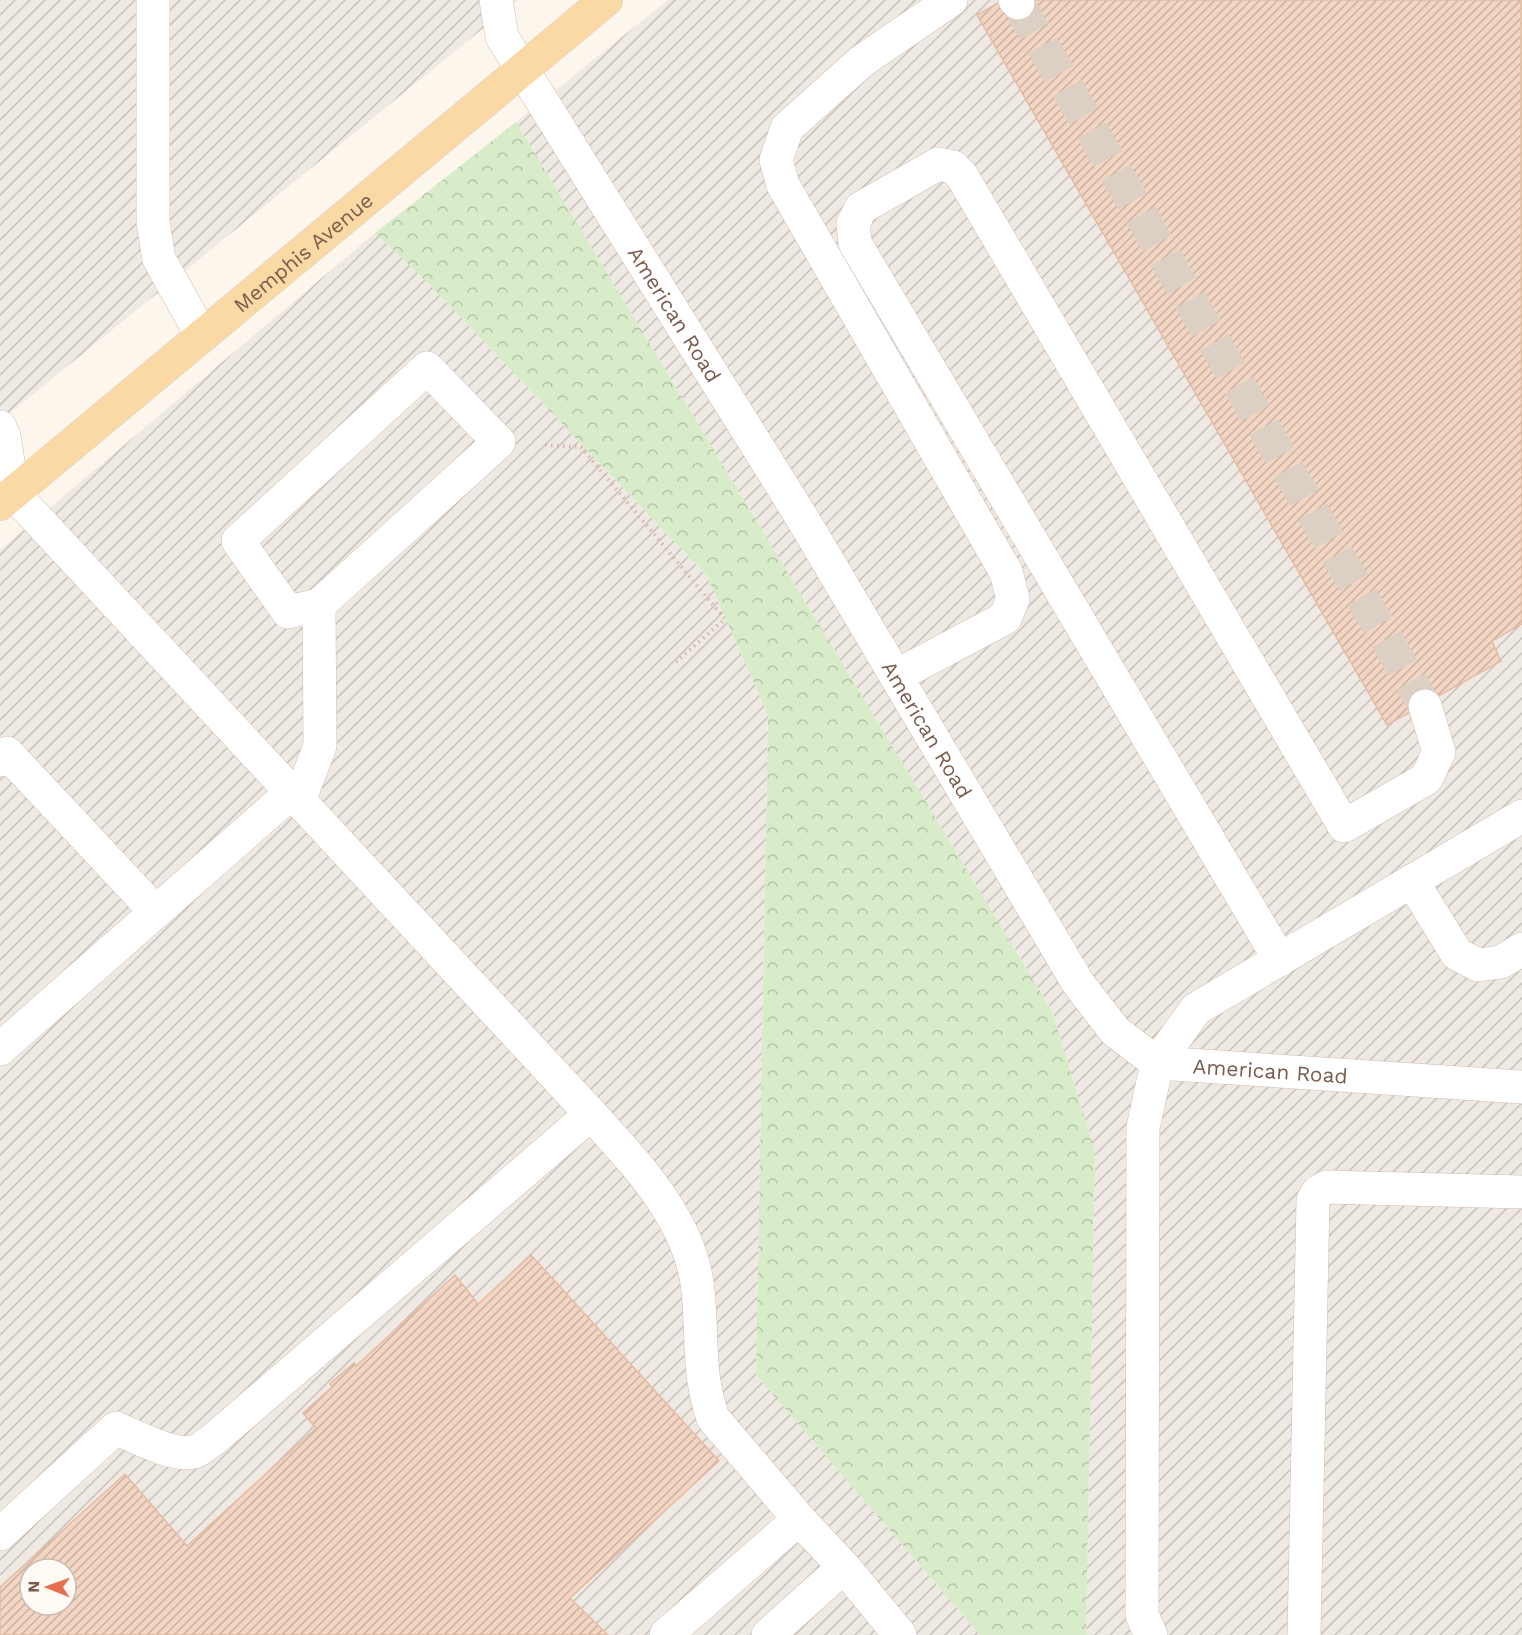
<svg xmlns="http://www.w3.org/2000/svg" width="1522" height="1635" viewBox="0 0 1522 1635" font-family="'Work Sans',sans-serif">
  <defs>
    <pattern id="industrial-furrows" width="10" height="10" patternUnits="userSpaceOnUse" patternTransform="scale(1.5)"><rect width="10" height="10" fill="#efe9e4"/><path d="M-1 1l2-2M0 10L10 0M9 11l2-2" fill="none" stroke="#c7c0bb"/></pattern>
    <pattern id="forest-crowns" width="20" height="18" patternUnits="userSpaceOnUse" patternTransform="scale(1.5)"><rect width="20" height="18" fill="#d8ecc9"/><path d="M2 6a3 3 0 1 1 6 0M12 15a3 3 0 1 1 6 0" fill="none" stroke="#b4c2a5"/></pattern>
    <pattern id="building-hatch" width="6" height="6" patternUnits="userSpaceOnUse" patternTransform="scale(1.5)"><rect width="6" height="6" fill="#f3d5c3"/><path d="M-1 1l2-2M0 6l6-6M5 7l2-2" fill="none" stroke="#cab0a1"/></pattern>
  </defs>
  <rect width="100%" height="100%" fill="#fdf6ec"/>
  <g fill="url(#industrial-furrows)" fill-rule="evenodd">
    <polygon points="0,0 518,0 0,421"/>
    <polygon points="668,0 1522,0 1522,1635 1088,1635 1086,1633 1095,1152 1052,1011 516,122"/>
    <path d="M375 233 428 283 707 576 768 715 756 1375 980 1635H0V550ZM30 1569H66V1605H30Z"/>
  </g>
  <polygon fill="url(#forest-crowns)" points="516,122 1052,1011 1095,1152 1086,1633 1088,1635 980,1635 756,1375 768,715 707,576 428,283 375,233"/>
  <g fill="url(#building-hatch)" stroke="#e6bba3" stroke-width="1.5" fill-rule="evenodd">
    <polygon points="1003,0 1521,0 1522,624 1492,641 1501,661 1387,725 977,15"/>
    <path d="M531 1255 719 1461 570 1598 608 1635H0V1587L125 1474 187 1546 316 1428 303 1413 332 1387 330 1384 354 1363 356 1366 455 1275 478 1304ZM30 1569H66V1605H30Z"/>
  </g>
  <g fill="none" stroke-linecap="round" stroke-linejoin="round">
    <polyline stroke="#dcd0c4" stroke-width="33" stroke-dasharray="33 16" stroke-linecap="butt" points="1018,3 1425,706"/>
    <defs>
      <g id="minor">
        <polyline points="153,0 153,222 159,259 202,336"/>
        <path id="s1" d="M496 0 502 37 804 521 1078 983 1115 1031 1157 1063 1522 1087"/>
        <polyline points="1015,0 1018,3"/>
        <polygon points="427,368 499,442 319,605 288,612 238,541"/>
        <polyline points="0,427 4,436 13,493"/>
        <path d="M0 486 13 493 591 1114C636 1164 692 1221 698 1291 703 1337 697 1372 713 1418L799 1519 844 1567 768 1635"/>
        <polyline points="896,676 1005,618 1013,599 1006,572 783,185 776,160 787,128 862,61 951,0"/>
        <polyline points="0,760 7,753 156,912"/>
        <polyline points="299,801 320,746 319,605"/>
        <polyline points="1412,881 1457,954 1478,965 1501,962 1522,949"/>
        <polyline points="1280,960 855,243 853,224 861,208 938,164 953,167 962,176 1344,826 1426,779 1439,752 1425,706"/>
        <polyline points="0,1049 292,792"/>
        <path d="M0 1534 116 1428C136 1437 173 1457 194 1452 201 1450 208 1443 214 1439L591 1114"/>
        <polyline points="844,1567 900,1635"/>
        <polyline points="666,1635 799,1519"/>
        <polyline points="1151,1635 1142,1615 1143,1128 1157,1063 1196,1009 1522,816"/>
        <polyline points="1304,1635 1313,1200 1318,1192 1327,1187 1522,1192"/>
      </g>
      <g id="major">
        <path id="s2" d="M0 504 606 0"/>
      </g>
    </defs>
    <use href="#minor" stroke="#d1beb0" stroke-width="34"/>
    <use href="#major" stroke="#dad1cd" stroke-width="34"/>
    <polyline stroke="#d9b8a5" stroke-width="4" stroke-dasharray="1.5 4.5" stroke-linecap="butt" points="545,445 581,447 725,619 676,662"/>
    <use href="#minor" stroke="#fff" stroke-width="33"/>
    <use href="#major" stroke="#fbd9a5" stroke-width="33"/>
  </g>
  <g text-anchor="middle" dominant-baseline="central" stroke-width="4.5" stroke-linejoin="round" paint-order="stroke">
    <g font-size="21" fill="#7a5c4d" stroke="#fffaf3">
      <text stroke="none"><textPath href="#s2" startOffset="394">Memphis Avenue</textPath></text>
      <text stroke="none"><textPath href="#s1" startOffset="364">American Road</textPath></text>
      <text stroke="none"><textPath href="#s1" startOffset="850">American Road</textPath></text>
      <text stroke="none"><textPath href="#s1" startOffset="1372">American Road</textPath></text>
    </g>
  </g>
  <g transform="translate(48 1587) rotate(271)"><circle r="28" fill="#fffaf3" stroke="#cabbb1" stroke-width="1.5"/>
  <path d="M0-4.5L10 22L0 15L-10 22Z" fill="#e76f51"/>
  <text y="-9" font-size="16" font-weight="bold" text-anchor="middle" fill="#7a5c4d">N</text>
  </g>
</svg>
